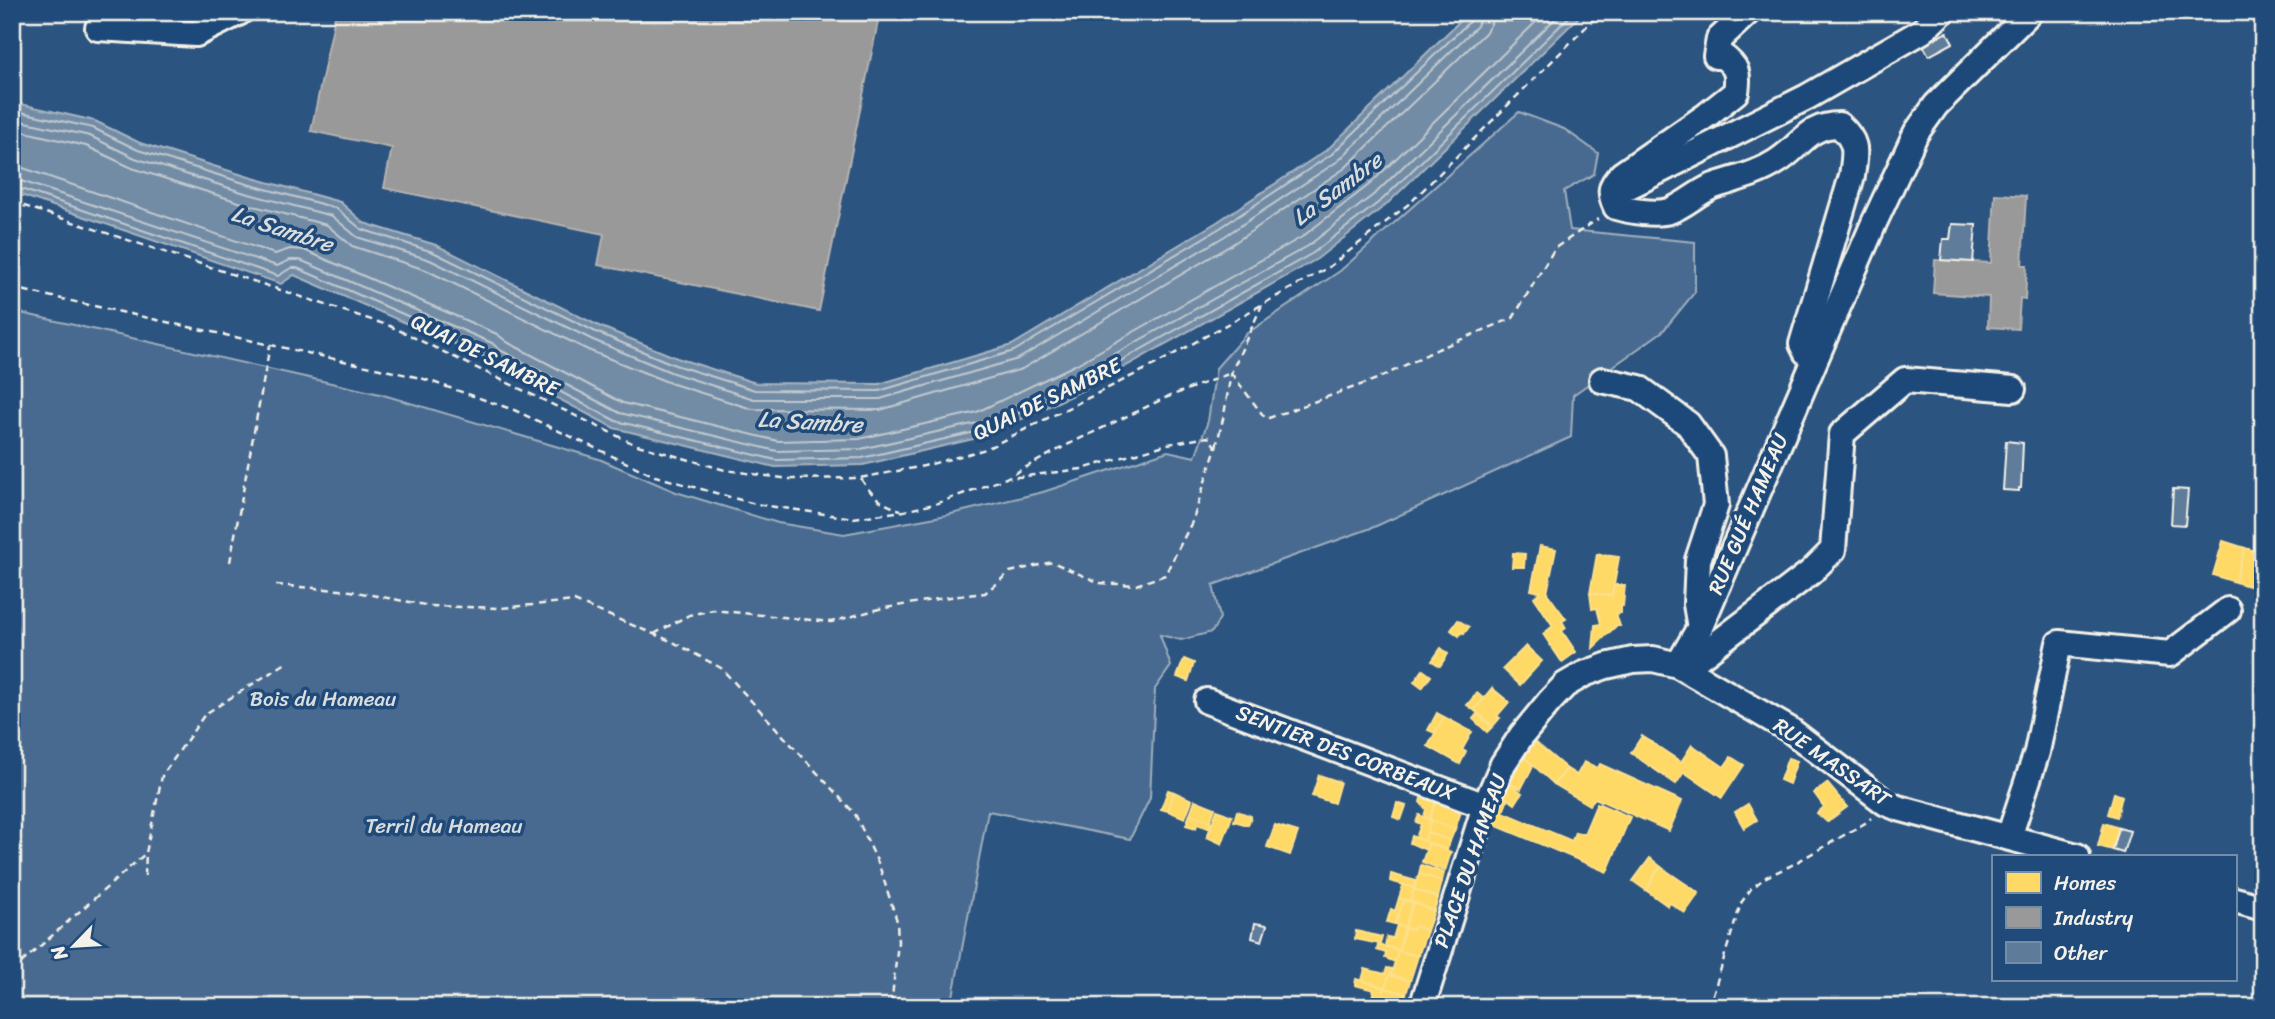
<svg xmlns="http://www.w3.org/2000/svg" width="2275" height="1019" viewBox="0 0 2275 1019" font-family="Sriracha,sans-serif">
  <rect width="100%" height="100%" fill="#2c5481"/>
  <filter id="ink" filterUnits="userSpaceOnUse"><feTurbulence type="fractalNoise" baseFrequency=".0143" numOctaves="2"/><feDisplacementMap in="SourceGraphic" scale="14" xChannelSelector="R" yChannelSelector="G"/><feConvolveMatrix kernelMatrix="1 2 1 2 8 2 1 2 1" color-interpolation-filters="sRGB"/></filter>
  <g filter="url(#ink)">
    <polygon fill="#496b90" stroke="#9eaebc" stroke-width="2" points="1519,112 1564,129 1598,153 1594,174 1564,191 1570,230 1695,242 1695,292 1663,331 1573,395 1571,437 1374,527 1213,585 1220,618 1212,632 1181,640 1160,635 1171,666 1155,689 1150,798 1130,839 988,811 951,1007 12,1007 12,311 380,394 599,459 676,492 778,523 844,534 947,515 1043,492 1168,451 1195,457 1208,421 1216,368 1246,334 1340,271"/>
    <polygon fill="#738ca6" stroke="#a7b4c0" stroke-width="2" points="1469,12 1584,12 1387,204 1317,259 1087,388 986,436 863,465 775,467 614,428 487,361 485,357 294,275 281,284 12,192 12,102 95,121 140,143 249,177 340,202 364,223 436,245 599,326 677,358 756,383 879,384 1012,345 1217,222 1328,149"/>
    <g fill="#ffd966" stroke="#fce08d" stroke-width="2">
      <polygon points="2223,541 2245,548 2235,582 2213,575"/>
      <polygon points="1540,546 1556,549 1547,593 1566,619 1562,621 1566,628 1562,631 1576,652 1562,662 1543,634 1553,626 1534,597 1540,592 1531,590"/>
      <polygon points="2245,548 2263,553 2263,569 2256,588 2235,582"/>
      <polygon points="1513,553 1525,554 1524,567 1512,567"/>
      <polygon points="1597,554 1619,557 1612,596 1590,593"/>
      <polygon points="1614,585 1625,585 1623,606 1621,606 1621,613 1616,614 1620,626 1616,626 1593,648 1595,625 1601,624 1597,608 1592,609 1590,593 1612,596"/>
      <polygon points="1458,620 1469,627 1464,634 1461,632 1459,636 1451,630"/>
      <polygon points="1526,646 1542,661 1520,685 1503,669"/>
      <polygon points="1441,648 1448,654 1440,666 1432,661"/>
      <polygon points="1184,659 1194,663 1188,681 1177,677"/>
      <polygon points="1423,670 1431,676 1422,688 1414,682"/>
      <polygon points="1492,688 1509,702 1497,716 1500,718 1493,726 1474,710"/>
      <polygon points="1477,693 1484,699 1474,710 1467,705"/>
      <polygon points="1437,713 1444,717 1435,733 1428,730"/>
      <polygon points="1477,714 1492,727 1487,732 1473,719"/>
      <polygon points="1444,717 1472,732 1462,750 1466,752 1460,764 1428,746"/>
      <polygon points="1642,736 1681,762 1692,745 1724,767 1731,757 1744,765 1722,798 1684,772 1676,784 1631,753"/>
      <polygon points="1534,741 1567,769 1554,784 1521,754"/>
      <polygon points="1521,754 1533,766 1521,789 1509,783"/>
      <polygon points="1788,758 1797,761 1789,784 1780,780"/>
      <polygon points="1584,762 1598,768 1600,764 1682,801 1669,831 1595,798 1589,805 1554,784 1567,769 1577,775"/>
      <polygon points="1319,775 1340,782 1334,803 1312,796"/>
      <polygon points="1509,783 1522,793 1515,804 1504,796"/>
      <polygon points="1827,783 1847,807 1827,822 1817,813 1824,807 1814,793"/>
      <polygon points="1168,790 1174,792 1168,811 1161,809"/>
      <polygon points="1174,792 1192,800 1185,818 1168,811"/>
      <polygon points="2114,793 2122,796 2117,817 2108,814"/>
      <polygon points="1422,795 1438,797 1429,819 1424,817 1426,809 1420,802"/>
      <polygon points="1438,796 1462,809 1455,829 1429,820"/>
      <polygon points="1503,797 1508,799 1503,812 1572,841 1575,832 1584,834 1597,803 1630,817 1607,872 1492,824"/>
      <polygon points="1195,800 1215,808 1210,822 1190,814"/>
      <polygon points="1397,803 1406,806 1401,820 1393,817"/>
      <polygon points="1748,804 1757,820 1744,828 1735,812"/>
      <polygon points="1217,810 1232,816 1222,844 1207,837"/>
      <polygon points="1237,811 1251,816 1248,825 1234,821"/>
      <polygon points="1190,814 1211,822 1209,828 1197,824 1196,828 1186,825"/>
      <polygon points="1419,815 1431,820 1425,842 1416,838 1421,824 1416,822"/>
      <polygon points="1431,820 1455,829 1450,841 1427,832"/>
      <polygon points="2104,823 2119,828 2113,850 2098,846"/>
      <polygon points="1275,825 1298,832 1290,855 1267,847"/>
      <polygon points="1427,832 1450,841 1447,850 1425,842"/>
      <polygon points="1412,836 1429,843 1426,850 1410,843"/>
      <polygon points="1429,843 1451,852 1445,871 1422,862"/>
      <polygon points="1650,858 1661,867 1655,874 1647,891 1633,881"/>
      <polygon points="1421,865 1444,873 1442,881 1419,874"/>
      <polygon points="1661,867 1699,893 1685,913 1670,903 1668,906 1647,891 1655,874"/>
      <polygon points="1391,874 1416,881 1414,888 1390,881"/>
      <polygon points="1419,874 1442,881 1438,898 1414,889"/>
      <polygon points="1403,885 1414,888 1411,901 1399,898"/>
      <polygon points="1414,889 1438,898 1434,911 1411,901"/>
      <polygon points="1399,898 1404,900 1395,924 1387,922 1391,909 1395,911"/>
      <polygon points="1404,900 1413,903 1405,927 1395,924"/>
      <polygon points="1413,903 1434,911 1427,931 1415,926 1413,930 1405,928"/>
      <polygon points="1397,925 1405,927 1399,950 1385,946 1387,937 1393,938"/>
      <polygon points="1415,926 1427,931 1418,956 1399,951 1405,928 1413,930"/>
      <polygon points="1356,931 1382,937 1380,944 1355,939"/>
      <polygon points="1378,945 1399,950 1395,962 1385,958 1386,953 1377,950"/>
      <polygon points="1398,951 1418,956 1410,981 1391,975"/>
      <polygon points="1387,968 1393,969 1385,988 1362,980 1365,969 1385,974"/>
      <polygon points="1389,975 1410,981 1406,994 1385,988"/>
      <polygon points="1356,979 1385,988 1381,1002 1399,1007 1369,1007 1374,990 1355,985"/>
      <polygon points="1385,988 1406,994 1402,1007 1381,1002"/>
    </g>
    <g fill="#999" stroke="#b4b3b1" stroke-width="2">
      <polygon points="336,12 880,12 819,311 598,265 604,234 384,188 392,148 311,131"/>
      <polygon points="1995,194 2026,196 2022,265 2027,265 2025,299 2020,298 2018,329 1988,327 1989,297 1933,293 1935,260 1991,263"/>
    </g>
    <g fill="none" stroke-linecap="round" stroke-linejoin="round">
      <g stroke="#c0c9ce" stroke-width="2">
        <polyline points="12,110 93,128 138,150 247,184 336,208 361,229 433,252 596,332 675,365 755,390 879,391 1014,351 1220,228 1332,154 1471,20 1473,12"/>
        <polyline points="12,119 90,136 135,158 245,193 332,216 357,237 430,260 593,340 673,373 754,399 880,399 1018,359 1225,236 1338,161 1477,26 1482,12"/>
        <polyline points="12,129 86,146 132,168 242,203 327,225 352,246 426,270 588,350 670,383 752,409 880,410 1022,369 1231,245 1345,168 1485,33 1491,24 1493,12"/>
        <polyline points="12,167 23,168 275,254 290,249 304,250 497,334 507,342 623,403 778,441 859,439 977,412 1075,365 1302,237 1370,184 1546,12"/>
        <polyline points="12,178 277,266 290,260 300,260 492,343 500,350 620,413 777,451 861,449 981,422 1079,374 1308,246 1377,192 1562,12"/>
        <polyline points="12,186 278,276 291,268 297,268 488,351 494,357 616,421 776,460 862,458 984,430 1083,382 1313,253 1383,199 1574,12"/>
      </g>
    </g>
    <g fill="#5e7b9a" stroke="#f4f1e8" stroke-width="2">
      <polygon points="1947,32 1953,43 1929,56 1923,45"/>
      <polygon points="1952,224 1976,225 1973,262 1941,260 1943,239 1950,239"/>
      <polygon points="2006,441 2023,443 2021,488 2019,488 2019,491 2003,490"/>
      <polygon points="2173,489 2188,490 2185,525 2171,524"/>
      <polygon points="2119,828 2130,831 2123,853 2113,850"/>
      <polygon points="1255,923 1267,925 1262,941 1252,938"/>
    </g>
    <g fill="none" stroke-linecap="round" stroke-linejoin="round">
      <defs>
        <g id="minor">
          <path d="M1748 12 1719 39 1716 56 1721 55C1737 66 1739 73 1736 92L1707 115 1622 174C1610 185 1609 192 1616 207 1629 211 1655 215 1669 211 1684 206 1697 193 1711 187 1733 179 1756 175 1776 162 1801 147 1807 125 1839 125 1859 143 1855 152 1852 176L1802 344 1806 352 1814 360"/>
          <polyline points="98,28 196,34 240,12"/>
          <polyline points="1617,192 1807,97 1922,31 1942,12"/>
          <polyline points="1602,380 1639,388 1688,424 1711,456 1716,505 1698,560 1696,604 1699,622"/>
          <polyline points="1678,665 1700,627 1874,223 1916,133 1936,105 2030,12"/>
          <polyline points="1685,668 1811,572 1833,550 1842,434 1905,380 2013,389"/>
          <polyline points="1207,701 1485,806"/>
          <polyline points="2009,837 2037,752 2059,643 2170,654 2228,610"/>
          <polyline points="2235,900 2263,908"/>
          <polyline points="1422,1007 1485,806 1503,764 1522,735 1549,702 1565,685 1584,674 1606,666 1633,660 1653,659 1678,665 1790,730 1886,803 1898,808 2077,856"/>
        </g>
      </defs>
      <use href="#minor" stroke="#f4f1e8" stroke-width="30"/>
      <g stroke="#f4f1e8" stroke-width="2.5" stroke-dasharray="7 5" stroke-linecap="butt">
        <polyline points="12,202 390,326 634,444 725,470 789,479 860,478 924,466 986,449 1158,363 1329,267 1410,203 1601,12"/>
        <polyline points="12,288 421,378 514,410 655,476 755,504 853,518 904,511 938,503 1006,478 1069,444 1165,398 1231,373"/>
        <polyline points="1231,373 1266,419 1377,379 1438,349 1513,318 1555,248 1598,219"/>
        <polyline points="1216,447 1224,415 1231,373 1262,305"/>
        <path d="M861 479C874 497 879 503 901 510"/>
        <polyline points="230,562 270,345"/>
        <polyline points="276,585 351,591 430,606 501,608 574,601 673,642 721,668 855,814 879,865 897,921 898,942 891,1007"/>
        <polyline points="654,634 689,615 713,610 831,622 879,609 950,597 985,593 1010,572 1052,562 1100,583 1136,585 1165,575 1193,520 1216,447 1208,437 1168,444 1082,469 1010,478"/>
        <polyline points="145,876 146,853 162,776 205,714 286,663"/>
        <polyline points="12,971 146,853"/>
        <polyline points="1709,1007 1741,903 1751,889 1766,877 1790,866 1867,822 1871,818"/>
      </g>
      <use href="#minor" stroke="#1f4a7a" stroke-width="24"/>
    </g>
  </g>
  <g text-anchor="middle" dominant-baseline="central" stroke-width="7" stroke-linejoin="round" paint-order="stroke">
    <g font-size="21" fill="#f4f1e8" stroke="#1f4a7a">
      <text transform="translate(485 355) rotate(26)">QUAI DE SAMBRE</text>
      <text transform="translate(1047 399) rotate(-26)">QUAI DE SAMBRE</text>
      <text transform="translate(1748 514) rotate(-67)">RUE GUÉ HAMEAU</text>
      <text transform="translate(1346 753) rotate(21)">SENTIER DES CORBEAUX</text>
      <text transform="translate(1832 762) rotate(35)">RUE MASSART</text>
      <text transform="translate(1470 861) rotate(-71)">PLACE DU HAMEAU</text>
    </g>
    <g font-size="21" fill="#dadddb" stroke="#1f4a7a">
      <text x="323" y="699">Bois du Hameau</text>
      <text x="444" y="826">Terril du Hameau</text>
    </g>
    <g font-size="23" font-style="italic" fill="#dadddb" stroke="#1f4a7a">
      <text transform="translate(1337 189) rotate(-37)">La Sambre</text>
      <text transform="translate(282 229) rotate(18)">La Sambre</text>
      <text transform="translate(810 422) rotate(3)">La Sambre</text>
    </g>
  </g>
  <rect width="2275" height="1019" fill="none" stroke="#1f4a7a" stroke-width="42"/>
  <rect x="21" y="21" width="2233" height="977" fill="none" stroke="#f4f1e8" stroke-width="2.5" filter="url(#ink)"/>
  <rect x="1992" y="855" width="245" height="126" fill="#1f4a7a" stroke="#748da6" stroke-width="2"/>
  <rect x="2006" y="872" width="35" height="21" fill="#ffd966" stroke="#748da6" stroke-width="2"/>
  <text x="2054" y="890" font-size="21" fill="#f4f1e8">Homes</text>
  <rect x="2006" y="907" width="35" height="21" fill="#999999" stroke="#748da6" stroke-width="2"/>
  <text x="2054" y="925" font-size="21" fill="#f4f1e8">Industry</text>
  <rect x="2006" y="942" width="35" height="21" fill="#5e7b9a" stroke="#748da6" stroke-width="2"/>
  <text x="2054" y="960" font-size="21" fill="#f4f1e8">Other</text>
  <g transform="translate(74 946) rotate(245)" stroke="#1f4a7a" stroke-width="5" paint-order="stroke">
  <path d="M0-5L12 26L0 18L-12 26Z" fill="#f4f1e8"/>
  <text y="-10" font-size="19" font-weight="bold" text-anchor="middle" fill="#f4f1e8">N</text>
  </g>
</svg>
